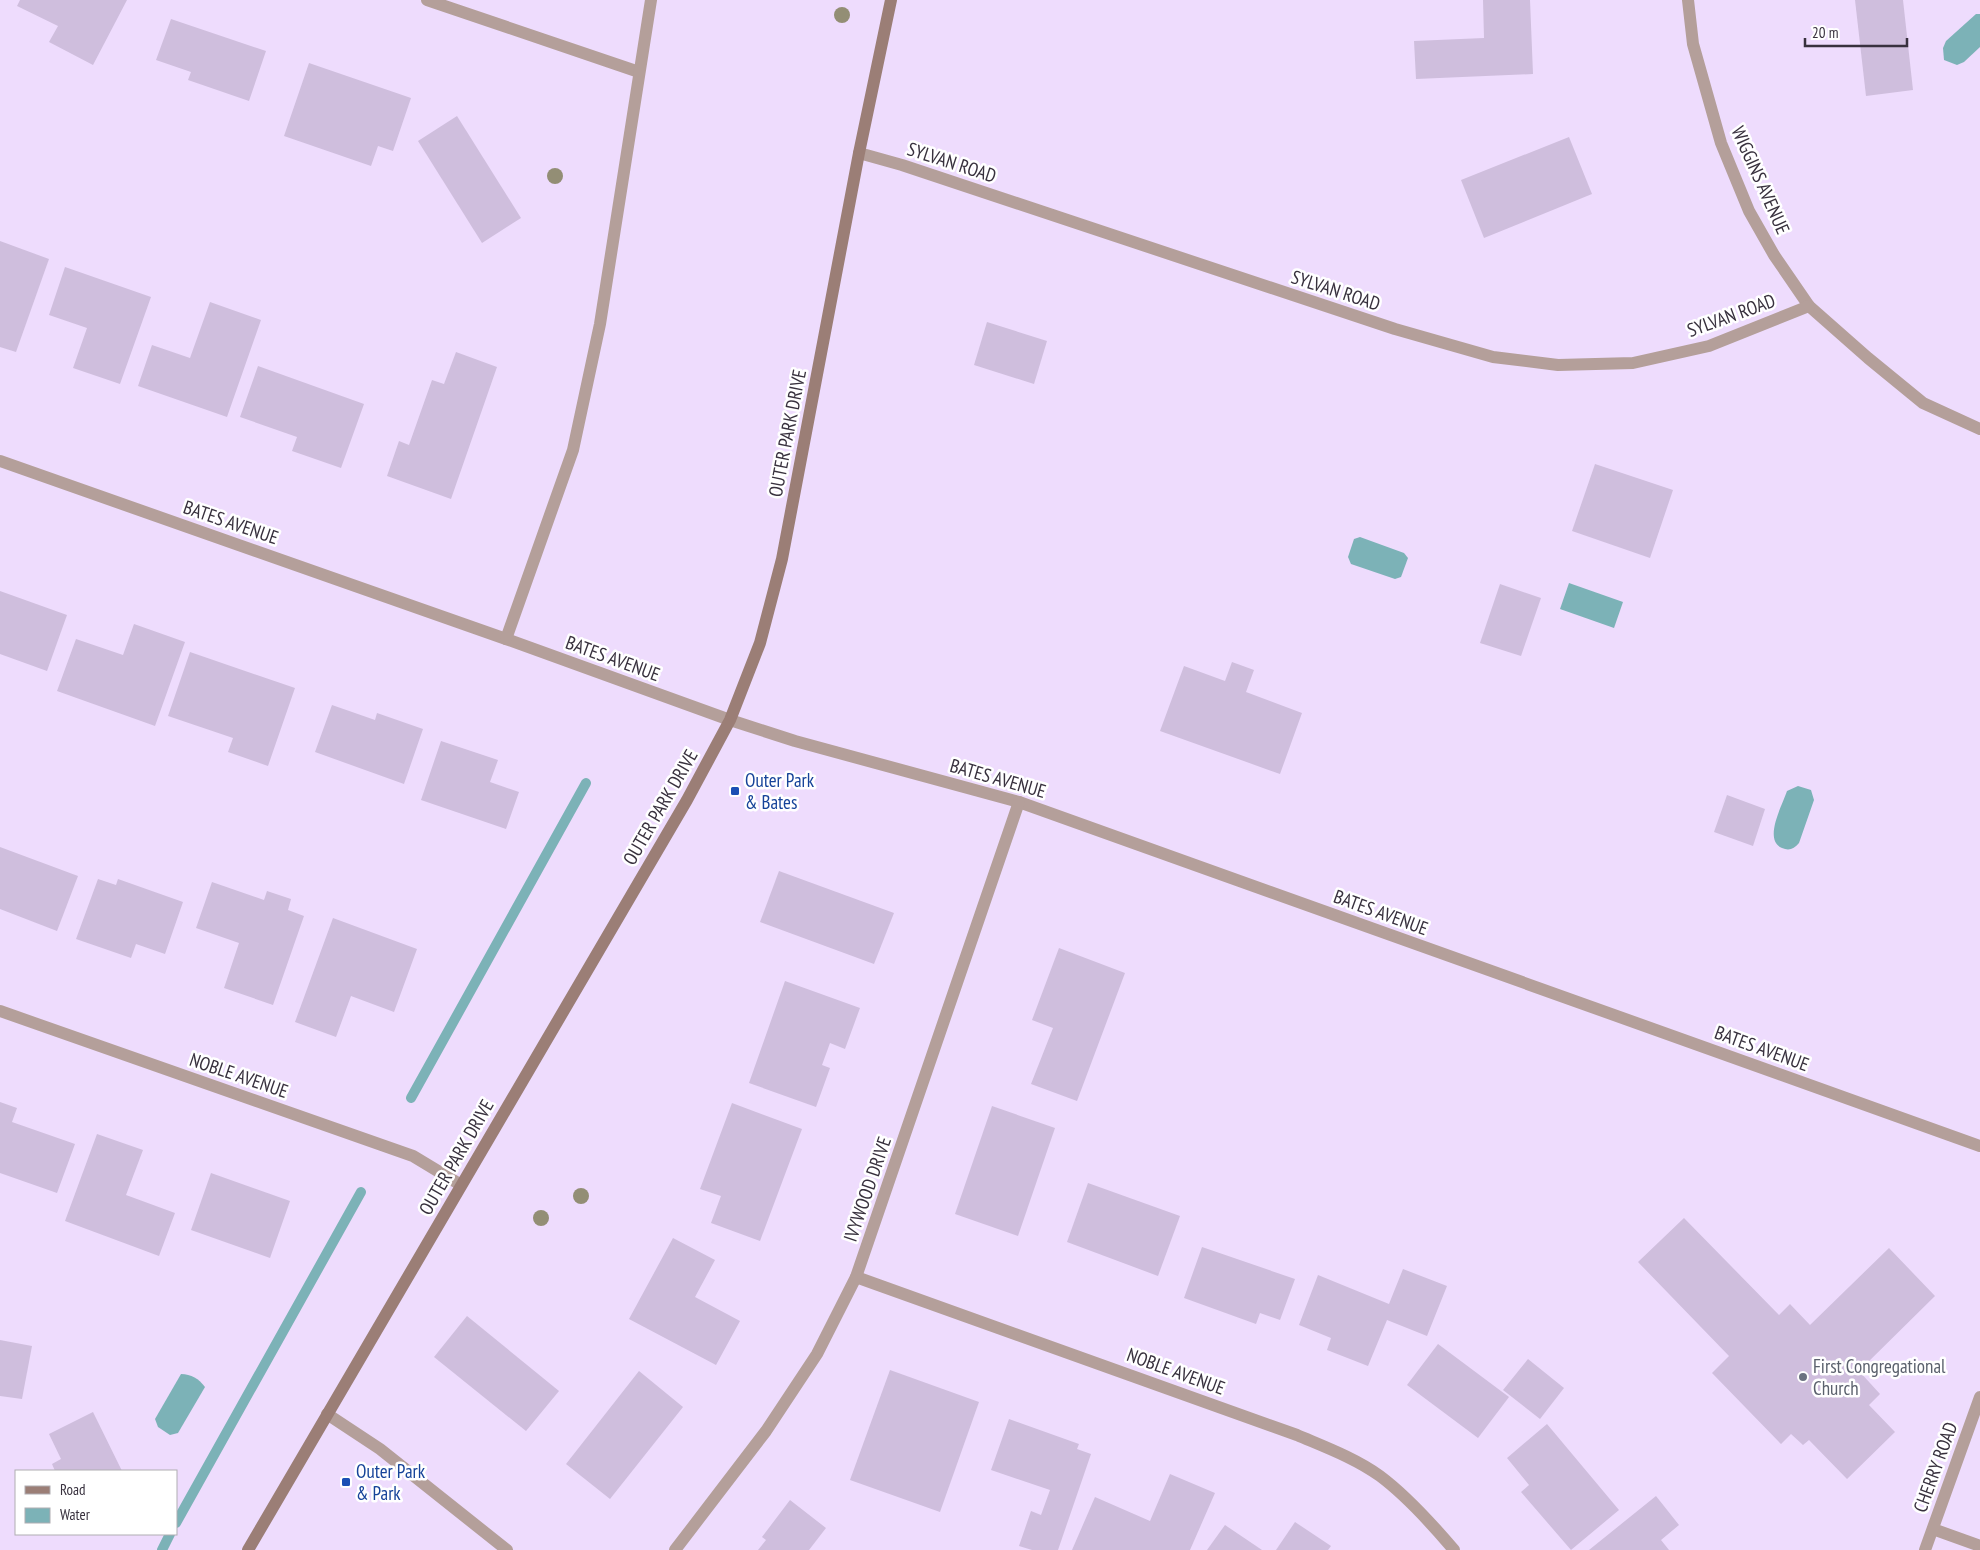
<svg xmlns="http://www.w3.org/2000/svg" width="1980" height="1550" viewBox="0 0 1980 1550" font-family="'PT Sans Narrow',sans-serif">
  <rect width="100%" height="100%" fill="#eedcfd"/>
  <g fill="#7cb2b7">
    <polygon points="1976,14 1980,14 1980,47 1964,62 1957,65 1944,60 1943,48 1946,41"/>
    <polygon points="1360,537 1404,553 1408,558 1401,577 1395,579 1351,564 1348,557 1354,539"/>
    <polygon points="1569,583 1623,602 1614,628 1560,609"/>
    <path d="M1798 786 1811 790 1814 800 1799 843C1794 849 1789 851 1782 848 1763 840 1782 806 1787 791Z"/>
    <path d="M181 1374C191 1374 199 1379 205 1387L178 1433 170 1435 158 1427 155 1419Z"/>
  </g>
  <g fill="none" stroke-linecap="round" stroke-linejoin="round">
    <g stroke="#7cb2b7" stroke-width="10">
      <polyline points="411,1098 586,783"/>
      <polyline points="176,1523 361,1192"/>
      <polyline points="162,1550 170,1534"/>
    </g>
  </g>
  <g fill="#cfbedd">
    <polygon points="20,0 127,0 93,65 49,42 58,26 17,6"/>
    <polygon points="1483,0 1530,0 1533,74 1416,79 1414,41 1484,38"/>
    <polygon points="1855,0 1903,0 1913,90 1866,96"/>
    <polygon points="171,19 266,51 249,101 188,80 191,72 156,60"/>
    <polygon points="309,63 411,98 393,151 378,146 371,166 284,136"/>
    <polygon points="457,116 521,218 482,243 418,141"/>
    <polygon points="1569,137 1592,194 1484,238 1461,180"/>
    <polygon points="0,241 49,259 16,352 0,347"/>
    <polygon points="65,267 151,297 120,384 73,368 87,328 49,315"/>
    <polygon points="210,302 261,320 227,417 138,386 152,345 190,358"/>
    <polygon points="987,322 1047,341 1034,384 974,365"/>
    <polygon points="456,352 497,367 451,499 387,476 399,441 409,445 432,380 444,384"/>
    <polygon points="258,366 364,404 341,468 292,451 297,437 240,417"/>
    <polygon points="1595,464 1673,490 1650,558 1572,531"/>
    <polygon points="1500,584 1541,598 1521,656 1480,643"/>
    <polygon points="0,591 67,615 47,671 0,654"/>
    <polygon points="134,624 185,642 155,726 57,691 76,639 123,655"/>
    <polygon points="190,652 295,688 268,766 228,752 233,738 168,716"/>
    <polygon points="1232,662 1254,670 1246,692 1302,713 1280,774 1160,731 1184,666 1225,681"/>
    <polygon points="332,705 375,720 377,713 423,729 404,784 315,752"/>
    <polygon points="441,741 498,760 490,782 519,792 506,829 421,800"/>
    <polygon points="1727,795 1765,809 1753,846 1714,832"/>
    <polygon points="0,847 78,876 57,931 0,909"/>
    <polygon points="779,871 894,913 874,964 760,922"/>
    <polygon points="98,879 116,885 118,879 183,902 165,954 136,944 131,958 76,939"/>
    <polygon points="212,882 264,900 267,891 291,899 288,910 304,916 273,1005 224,988 239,943 196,928"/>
    <polygon points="333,918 417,949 394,1012 351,996 336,1037 295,1022"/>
    <polygon points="1059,948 1125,973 1077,1101 1031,1084 1053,1028 1032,1020"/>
    <polygon points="785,981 860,1008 845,1049 830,1043 822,1065 830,1068 816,1107 749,1083"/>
    <polygon points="0,1102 17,1108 12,1122 75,1144 57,1193 0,1173"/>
    <polygon points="732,1103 802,1129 760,1241 711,1223 721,1196 700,1189"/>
    <polygon points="992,1106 1055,1128 1018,1236 955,1214"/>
    <polygon points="97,1134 143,1150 126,1195 175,1213 159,1256 65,1221"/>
    <polygon points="211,1173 290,1201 270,1258 191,1230"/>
    <polygon points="1088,1183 1180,1216 1158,1276 1067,1242"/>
    <polygon points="1684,1218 1779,1315 1790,1304 1810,1325 1889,1248 1935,1296 1859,1371 1880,1394 1869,1405 1895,1432 1847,1479 1809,1440 1803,1445 1791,1434 1781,1444 1712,1373 1729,1356 1638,1262"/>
    <polygon points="673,1238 715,1260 695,1297 740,1321 716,1365 629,1319"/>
    <polygon points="1202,1247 1295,1279 1280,1320 1260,1313 1256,1324 1184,1298"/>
    <polygon points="1403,1269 1447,1286 1427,1336 1387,1320 1368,1366 1327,1350 1331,1338 1299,1325 1318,1275 1389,1304"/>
    <polygon points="467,1316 559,1391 526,1431 434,1357"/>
    <polygon points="0,1340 32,1346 22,1399 0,1396"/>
    <polygon points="1438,1344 1509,1397 1478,1438 1407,1385"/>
    <polygon points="1528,1359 1564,1388 1540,1419 1503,1390"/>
    <polygon points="890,1370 979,1402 940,1512 850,1480"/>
    <polygon points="639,1371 683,1407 610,1499 566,1464"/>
    <polygon points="93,1412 122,1471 55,1471 52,1464 61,1459 49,1434"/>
    <polygon points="1009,1419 1079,1444 1077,1449 1091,1454 1058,1550 1032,1550 1019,1546 1031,1511 1041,1515 1050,1490 991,1470"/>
    <polygon points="1547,1424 1619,1510 1571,1550 1521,1492 1529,1485 1507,1458"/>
    <polygon points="1170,1474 1215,1493 1190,1550 1072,1550 1095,1497 1150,1521"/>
    <polygon points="1656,1496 1679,1525 1661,1540 1669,1550 1589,1550"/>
    <polygon points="790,1500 826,1528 809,1550 758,1550 766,1540 762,1537"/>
    <polygon points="1295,1522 1331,1546 1328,1550 1276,1550"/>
    <polygon points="1225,1525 1262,1550 1207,1550"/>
  </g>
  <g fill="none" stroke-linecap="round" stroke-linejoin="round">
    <polyline stroke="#b49f9a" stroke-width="12" points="1933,1529 1980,1546"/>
    <g stroke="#b49f9a" stroke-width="12">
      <polyline points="427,0 639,72"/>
      <polyline points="1688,0 1693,44 1721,143 1749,211 1774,255 1809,306 1868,358 1923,403 1980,429"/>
      <polyline points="859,153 902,165 1395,329 1493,357 1558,365 1633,363 1709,346 1809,306"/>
      <polyline points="0,461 506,639 730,720 795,741 1019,802 1980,1146"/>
      <polyline points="506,639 573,450 600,324 651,0"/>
      <polyline points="0,1011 413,1156 461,1185"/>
      <path d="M856 1277 1297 1435C1325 1447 1355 1458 1380 1476 1408 1497 1432 1524 1454 1550"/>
      <polyline points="327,1414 380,1449 507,1550"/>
      <polyline points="675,1550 766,1431 817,1354 856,1277 1019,802"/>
      <polyline points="1925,1550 1980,1397"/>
    </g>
    <polyline stroke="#9b7e76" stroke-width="12" points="248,1550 687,800 730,720 760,643 782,559 859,153 891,0"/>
  </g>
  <g fill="#938e75">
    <circle cx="842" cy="15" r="8"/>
    <circle cx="555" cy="176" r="8"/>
    <circle cx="581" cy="1196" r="8"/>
    <circle cx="541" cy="1218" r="8"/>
  </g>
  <g fill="#1a4fb4" stroke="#fff" stroke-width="2">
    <rect x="730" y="786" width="10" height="10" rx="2.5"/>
    <rect x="341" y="1477" width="10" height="10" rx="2.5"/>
  </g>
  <circle fill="#6b7280" stroke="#fff" stroke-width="2" cx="1803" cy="1377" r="5"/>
  <g text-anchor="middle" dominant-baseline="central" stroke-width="5" stroke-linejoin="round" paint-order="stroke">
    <g font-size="19" fill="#38313e" stroke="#fff">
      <text transform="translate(952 162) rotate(18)">SYLVAN ROAD</text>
      <text transform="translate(1761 180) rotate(66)">WIGGINS AVENUE</text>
      <text transform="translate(1336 290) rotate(18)">SYLVAN ROAD</text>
      <text transform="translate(1731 315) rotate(-20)">SYLVAN ROAD</text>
      <text transform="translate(787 433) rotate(-79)">OUTER PARK DRIVE</text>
      <text transform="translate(231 522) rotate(19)">BATES AVENUE</text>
      <text transform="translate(613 658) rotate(20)">BATES AVENUE</text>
      <text transform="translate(998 778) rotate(16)">BATES AVENUE</text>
      <text transform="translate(660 807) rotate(-60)">OUTER PARK DRIVE</text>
      <text transform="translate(1381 912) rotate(20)">BATES AVENUE</text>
      <text transform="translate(1762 1048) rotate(20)">BATES AVENUE</text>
      <text transform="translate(239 1075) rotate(19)">NOBLE AVENUE</text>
      <text transform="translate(456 1157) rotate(-60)">OUTER PARK DRIVE</text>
      <text transform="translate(867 1189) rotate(-71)">IVYWOOD DRIVE</text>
      <text transform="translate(1176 1371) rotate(20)">NOBLE AVENUE</text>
      <text transform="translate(1935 1467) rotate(-70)">CHERRY ROAD</text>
    </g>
    <g font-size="19" fill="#164399" stroke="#fff" text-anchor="start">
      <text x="745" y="780">Outer Park<tspan x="745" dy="22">&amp; Bates</tspan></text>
      <text x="356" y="1471">Outer Park<tspan x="356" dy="22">&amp; Park</tspan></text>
    </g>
    <g font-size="19" fill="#5b616d" stroke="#fff" text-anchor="start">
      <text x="1813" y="1366">First Congregational<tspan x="1813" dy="22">Church</tspan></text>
    </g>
  </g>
  <rect x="15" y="1470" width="162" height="65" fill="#ffffff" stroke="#afadb2"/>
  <rect x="25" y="1486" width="25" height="8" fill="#9b7e76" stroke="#afadb2"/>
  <text x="60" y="1495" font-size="15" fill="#38313e">Road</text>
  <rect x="25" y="1508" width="25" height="15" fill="#7cb2b7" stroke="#afadb2"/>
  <text x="60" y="1520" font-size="15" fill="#38313e">Water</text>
  <path d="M1805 38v8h102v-8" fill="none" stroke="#38313e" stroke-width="2.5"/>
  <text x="1812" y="38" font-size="15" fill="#38313e" stroke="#ffffff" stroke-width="4" paint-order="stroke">20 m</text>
</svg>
